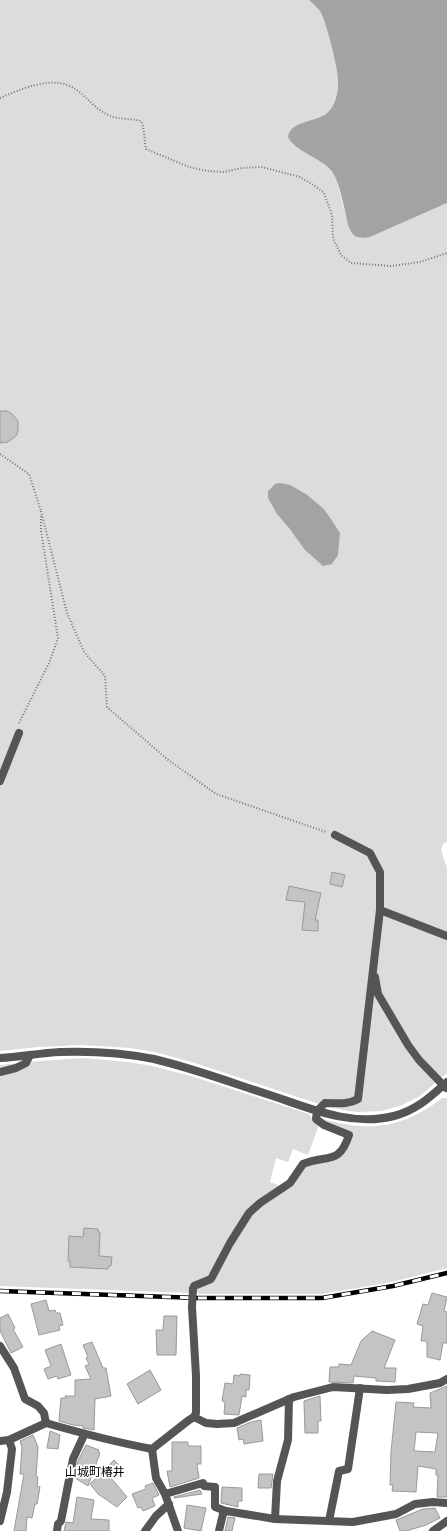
<svg xmlns="http://www.w3.org/2000/svg" width="447" height="1531" viewBox="0 0 447 1531" font-family="'Public Sans','Noto Sans JP',sans-serif">
  <rect width="100%" height="100%" fill="#fff"/>
  <g fill="#dcdcdc" fill-rule="evenodd">
    <path d="M0 0H309C313 4 317 7 320 11 326 21 339 71 338 83 338 93 334 105 328 112 319 122 306 121 294 127L295 145 331 169 336 177 348 225 370 237 447 203V842L443 844 441 850 447 868V1073L420 1096 402 1105 382 1111 359 1112 347 1111 319 1104 195 1063 155 1052 130 1048 83 1045 38 1047 0 1051ZM300 490 324 509 340 533 311 556 289 528Z"/>
    <polygon points="83,1058 128,1062 152,1066 191,1076 309,1114 314,1122 319,1125 308,1155 293,1149 288,1162 276,1158 270,1182 281,1186 258,1201 212,1273 189,1293 0,1286 0,1065 40,1061"/>
    <path d="M442 1098H447V1268L392 1282 322 1294H199L195 1290 212 1281 245 1222 305 1166 331 1161 352 1134 326 1123 322 1119C370 1132 402 1129 442 1098Z"/>
  </g>
  <g fill="#a3a3a3">
    <path d="M309 0H447V203L370 237C356 239 353 237 348 225 345 212 339 177 330 169 319 158 294 150 288 137 291 119 318 123 328 112 335 105 338 93 338 83 339 71 326 21 320 11 317 7 313 4 309 0Z"/>
    <polygon points="280,483 290,485 306,494 324,509 333,522 340,533 338,555 332,564 323,566 305,550 289,528 277,514 268,498 268,491 275,484"/>
  </g>
  <g fill="#c4c4c4" stroke="#999" fill-rule="evenodd">
    <polygon points="0,411 6,411 11,413 18,421 18,431 16,436 8,442 0,443"/>
    <polygon points="332,872 345,875 342,887 330,884"/>
    <polygon points="289,886 321,893 315,920 318,920 318,931 302,930 305,902 286,900"/>
    <polygon points="84,1228 98,1229 98,1232 100,1232 99,1256 112,1257 111,1266 108,1266 108,1269 70,1267 70,1261 68,1261 69,1236 83,1237"/>
    <polygon points="432,1293 447,1297 444,1311 447,1312 447,1343 443,1343 440,1360 427,1357 427,1343 426,1341 421,1341 423,1326 417,1324 423,1304 428,1305"/>
    <polygon points="46,1300 49,1311 55,1310 56,1313 60,1313 63,1325 59,1326 60,1330 39,1335 31,1304"/>
    <polygon points="8,1314 15,1328 13,1329 23,1347 11,1353 0,1331 0,1318"/>
    <polygon points="164,1316 177,1316 176,1355 157,1355 156,1330 163,1330"/>
    <polygon points="372,1331 395,1340 384,1368 396,1368 395,1382 376,1381 376,1378 354,1376 353,1383 329,1382 330,1367 339,1367 339,1364 351,1365 361,1341"/>
    <polygon points="92,1342 103,1368 106,1368 111,1396 95,1399 94,1430 83,1428 83,1426 73,1425 59,1421 61,1398 66,1398 65,1396 75,1396 75,1380 91,1379 85,1366 89,1364 86,1358 88,1357 83,1345"/>
    <polygon points="61,1344 71,1375 58,1379 57,1376 48,1379 44,1369 51,1366 45,1350"/>
    <polygon points="150,1370 161,1390 138,1404 127,1384"/>
    <polygon points="240,1374 250,1375 249,1390 246,1390 246,1397 242,1396 239,1415 224,1414 225,1402 222,1401 225,1383 233,1384 234,1375 240,1376"/>
    <path d="M447 1386V1497H437L438 1475H436V1469L418 1466 416 1492 392 1491 393 1485H390L391 1452 396 1402 414 1403 413 1407 431 1408 430 1393ZM416 1432 438 1433 435 1452 414 1451Z"/>
    <polygon points="320,1396 321,1421 318,1421 318,1433 305,1433 304,1401"/>
    <polygon points="261,1420 263,1441 244,1444 243,1439 239,1440 237,1428 251,1422"/>
    <polygon points="50,1431 60,1435 58,1449 47,1448"/>
    <polygon points="33,1435 38,1447 36,1477 38,1477 37,1486 40,1487 37,1504 35,1504 32,1518 27,1517 26,1531 14,1531 24,1474 20,1474 22,1447 20,1441"/>
    <polygon points="172,1442 188,1442 188,1446 201,1446 201,1464 197,1464 199,1478 170,1487 167,1471 172,1471"/>
    <polygon points="86,1445 99,1450 98,1452 100,1453 88,1486 75,1478 76,1472 80,1466 77,1465 78,1461"/>
    <polygon points="114,1460 122,1468 111,1478 127,1497 117,1507 98,1494 90,1484"/>
    <polygon points="259,1474 273,1474 271,1488 258,1488"/>
    <polygon points="153,1483 159,1495 152,1498 155,1506 143,1511 141,1507 138,1508 132,1494 146,1489 145,1486"/>
    <polygon points="222,1487 242,1488 242,1501 238,1501 238,1507 221,1503"/>
    <polygon points="200,1490 202,1494 174,1498 174,1497"/>
    <polygon points="77,1497 94,1500 91,1519 109,1520 109,1531 64,1531 66,1522 73,1523"/>
    <polygon points="187,1505 206,1508 201,1531 184,1528"/>
    <polygon points="435,1508 440,1518 426,1525 406,1531 400,1531 396,1520 423,1509"/>
    <polygon points="228,1517 235,1518 232,1531 225,1531"/>
  </g>
  <g fill="none" stroke-linecap="round" stroke-linejoin="round">
    <g stroke="#777" stroke-width="2" stroke-dasharray="1 2" stroke-linecap="butt">
      <path d="M0 98C21 89 52 75 74 88 86 96 95 109 108 115 118 120 130 118 141 121 145 130 144 139 146 149L189 167 207 171 223 172 242 168 261 167 300 177 315 186 324 193 332 215 333 238 341 255 351 263 391 266 420 262 447 253"/>
      <polyline points="0,454 29,474 41,511"/>
      <polyline points="41,511 67,613 84,652 105,676 107,707 167,759 216,794 326,832"/>
      <polyline points="19,723 50,661 58,638 41,531 41,516"/>
    </g>
    <g stroke="#555" stroke-width="8">
      <polyline points="0,781 19,733"/>
      <polyline points="380,910 447,936"/>
      <polyline points="375,977 378,994 408,1045 419,1060 446,1088"/>
      <path d="M0 1058C20 1057 40 1053 60 1052 91 1051 124 1053 154 1059 196 1069 238 1085 279 1098 316 1111 354 1126 394 1116 417 1110 430 1097 447 1082"/>
      <polyline points="0,1072 16,1068 26,1063 30,1055"/>
      <path d="M193 1289 194 1286 211 1279 230 1243 249 1213 260 1203 290 1183 303 1164C327 1154 339 1166 349 1135L324 1125 316 1119 317 1111 325 1103C337 1103 348 1105 358 1099L380 910V872L370 853 335 835"/>
      <polyline points="0,1346 14,1368 25,1399 38,1406 44,1413 46,1423"/>
      <polyline points="194,1417 206,1423 217,1424 234,1423 294,1397 333,1387 387,1390 408,1389 440,1383 447,1379"/>
      <path d="M0 1441 9 1440 46 1423C81 1433 115 1442 152 1449L189 1420 194 1417 196 1413V1376L192 1307"/>
      <polyline points="152,1449 156,1478 165,1494 178,1531"/>
      <polyline points="165,1494 203,1483 204,1486 215,1487 215,1507 226,1511"/>
      <polyline points="275,1519 277,1481 288,1440 289,1399"/>
      <polyline points="0,1521 7,1492 12,1449 9,1440"/>
      <polyline points="329,1521 339,1471 348,1469 360,1388"/>
      <polyline points="57,1531 58,1524 61,1521 73,1459 84,1435"/>
      <polyline points="145,1531 156,1516 169,1504"/>
      <polyline points="219,1531 223,1514 226,1511 275,1519 353,1522 396,1514 415,1504 433,1502 447,1503"/>
      <polyline points="433,1531 447,1521"/>
    </g>
    <defs>
      <polyline id="rail" points="0,1291 198,1298 322,1298 393,1286 447,1273"/>
    </defs>
    <use href="#rail" stroke="#000" stroke-width="4.5"/>
    <use href="#rail" stroke="#fff" stroke-width="3" stroke-dasharray="9" stroke-linecap="butt"/>
    <polyline stroke="#555" stroke-width="8" points="192,1307 193,1289"/>
  </g>
  <g text-anchor="middle" dominant-baseline="central" stroke-width="3.5" stroke-linejoin="round" paint-order="stroke">
    <g font-size="12" fill="#000" stroke="#fff">
      <text x="95" y="1472">山城町椿井</text>
    </g>
  </g>
</svg>
